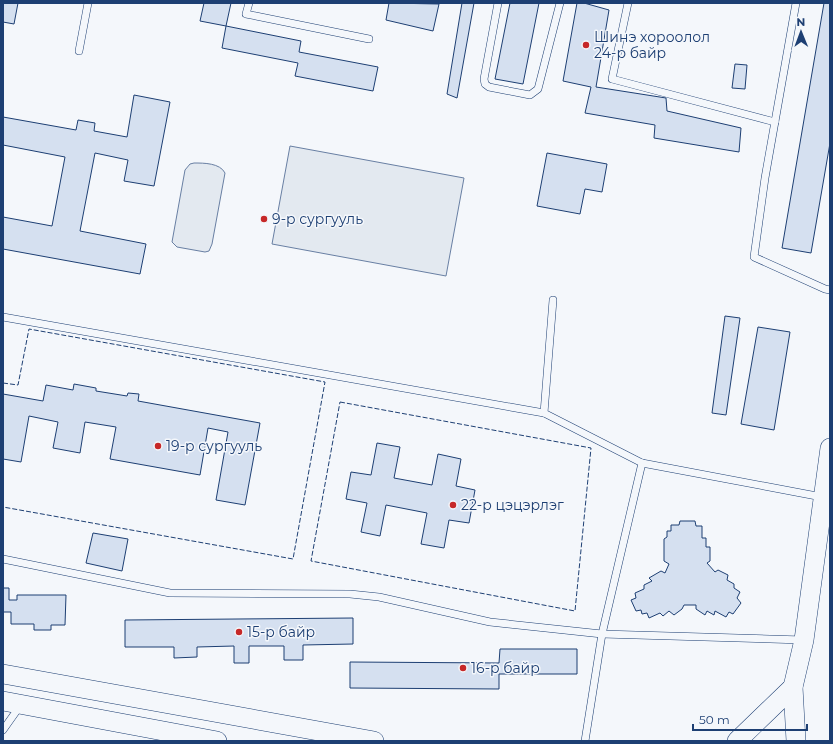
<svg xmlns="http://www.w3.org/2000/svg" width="833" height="744" viewBox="0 0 833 744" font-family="Montserrat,sans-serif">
  <rect width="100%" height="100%" fill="#f4f7fb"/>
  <g fill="#e3e9f0" stroke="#687fa3">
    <polygon points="290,146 464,178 446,276 272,244"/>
    <path d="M194 163C204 163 220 163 225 173L212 244 209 251 205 252 177 247 172 242 185 170 190 164Z"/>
  </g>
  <g fill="#d5e0f0" stroke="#1d3f73">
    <polygon points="3,3 18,3 14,24 3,22"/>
    <polygon points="204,3 231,3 226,26 200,21"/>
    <polygon points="389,3 439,4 433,31 386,20"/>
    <polygon points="462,3 474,3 457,98 447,94"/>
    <polygon points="510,3 539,3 523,84 495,79"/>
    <polygon points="577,3 584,3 609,10 596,87 666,98 667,111 741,128 739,152 654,138 655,125 585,113 591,87 563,81"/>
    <polygon points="824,3 830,3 830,143 811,253 782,248"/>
    <polygon points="226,26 301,41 299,52 378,67 373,91 295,76 298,63 222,48"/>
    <polygon points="735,64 747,65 745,89 732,88"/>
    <polygon points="134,95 170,102 154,186 124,181 128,160 95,153 80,231 146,244 140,274 3,249 3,217 52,226 65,157 3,145 3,117 76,130 78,120 95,123 94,131 127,137"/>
    <polygon points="547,153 607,164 602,192 585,189 580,214 537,206"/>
    <polygon points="725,316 740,318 726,415 712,413"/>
    <polygon points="758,327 790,332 774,430 741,424"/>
    <polygon points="74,384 96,388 96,391 127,396 128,393 139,394 138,401 260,423 245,505 216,500 228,432 208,428 200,475 110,459 116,427 85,422 80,453 53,448 58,422 29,416 21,462 3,459 3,394 43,401 46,385 73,390"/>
    <polygon points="377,443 400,447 394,478 432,485 438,454 461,459 456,486 475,490 469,523 449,520 444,548 421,544 427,513 386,505 380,536 361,532 367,503 346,499 351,472 371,475"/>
    <polygon points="680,521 695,521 696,526 702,526 702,538 706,538 706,547 710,547 710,561 707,563 715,572 718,570 728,575 727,580 734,584 734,588 740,592 737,598 741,603 733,614 729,612 726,617 715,611 714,615 707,611 705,615 696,609 696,605 684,605 682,609 674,615 669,611 663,616 660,613 649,618 647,613 642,614 641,610 636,611 631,600 636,598 635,593 644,589 644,585 652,581 649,578 661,571 665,573 669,564 664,561 664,539 667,537 667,531 671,531 671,525 679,525"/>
    <polygon points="93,533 128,539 122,571 86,563"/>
    <polygon points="3,588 9,588 9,600 17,600 17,595 66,595 65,625 51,625 51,630 34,630 34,624 11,624 11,612 3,612"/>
    <polygon points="353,618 353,644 303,645 303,660 284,660 284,646 249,646 249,663 234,663 234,646 197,647 197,657 174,658 174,647 125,647 125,620"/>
    <polygon points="500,649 577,649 577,674 499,674 499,689 350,688 350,662 499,663"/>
  </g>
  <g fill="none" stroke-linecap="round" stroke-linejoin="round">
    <defs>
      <g id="lane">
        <polyline points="249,3 246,14 369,39"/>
        <polyline points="498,3 484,79 485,84 489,87 530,95 538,89 560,3"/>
        <polyline points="628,3 612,79 775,122"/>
        <polyline points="796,3 765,178 754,257 825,289 830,290"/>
        <polyline points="79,51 88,3"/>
        <polyline points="553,300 544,413 642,463 822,497"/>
        <polyline points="3,317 544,413"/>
        <polyline points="3,559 170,593 350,594 379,597 490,622 602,634 803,640"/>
        <polyline points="3,730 20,706"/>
        <polyline points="585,741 602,634 642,463"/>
      </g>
      <g id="secondary">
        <polyline points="3,674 374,741"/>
        <polyline points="3,701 217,741"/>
        <polyline points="737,741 793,687"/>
        <polyline points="796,741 793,687 804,640 830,448"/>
      </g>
    </defs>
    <use href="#lane" stroke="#1d3f73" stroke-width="8"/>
    <use href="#secondary" stroke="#1d3f73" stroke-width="20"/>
    <use href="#lane" stroke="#f4f7fb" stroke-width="7"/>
    <use href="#secondary" stroke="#f4f7fb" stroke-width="19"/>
    <g stroke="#1d3f73" stroke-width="1" stroke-dasharray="5 2" stroke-linecap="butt">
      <polyline points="3,383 18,385 29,329 325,382 293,559 3,507"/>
      <polygon points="340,402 591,448 575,611 311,561"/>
    </g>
  </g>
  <g fill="#c62828" stroke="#f4f7fb" stroke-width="1.5">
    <circle cx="586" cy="45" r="4"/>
    <circle cx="264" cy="219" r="4"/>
    <circle cx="158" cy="446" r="4"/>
    <circle cx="453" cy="505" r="4"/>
    <circle cx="239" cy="632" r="4"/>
    <circle cx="463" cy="668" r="4"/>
  </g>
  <g text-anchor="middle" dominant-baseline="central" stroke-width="3" stroke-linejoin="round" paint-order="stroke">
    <g font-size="14" fill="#1d3f73" stroke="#f4f7fb" text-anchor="start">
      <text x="594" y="37">Шинэ хороолол<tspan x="594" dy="16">24-р байр</tspan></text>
      <text x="272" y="219">9-р сургууль</text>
      <text x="166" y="446">19-р сургууль</text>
      <text x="461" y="505">22-р цэцэрлэг</text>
      <text x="247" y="632">15-р байр</text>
      <text x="471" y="668">16-р байр</text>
    </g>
  </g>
  <rect width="833" height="744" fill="none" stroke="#1d3f73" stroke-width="8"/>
  <g transform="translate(801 32) rotate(359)" stroke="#f4f7fb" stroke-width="3" paint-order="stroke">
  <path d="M0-3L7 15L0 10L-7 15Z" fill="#1d3f73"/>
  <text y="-6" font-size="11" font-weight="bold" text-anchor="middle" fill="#1d3f73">N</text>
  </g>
  <path d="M693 724v6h114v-6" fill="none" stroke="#1d3f73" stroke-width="2"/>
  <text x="699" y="724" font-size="12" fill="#1d3f73" stroke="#f4f7fb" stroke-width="3" paint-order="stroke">50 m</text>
</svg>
